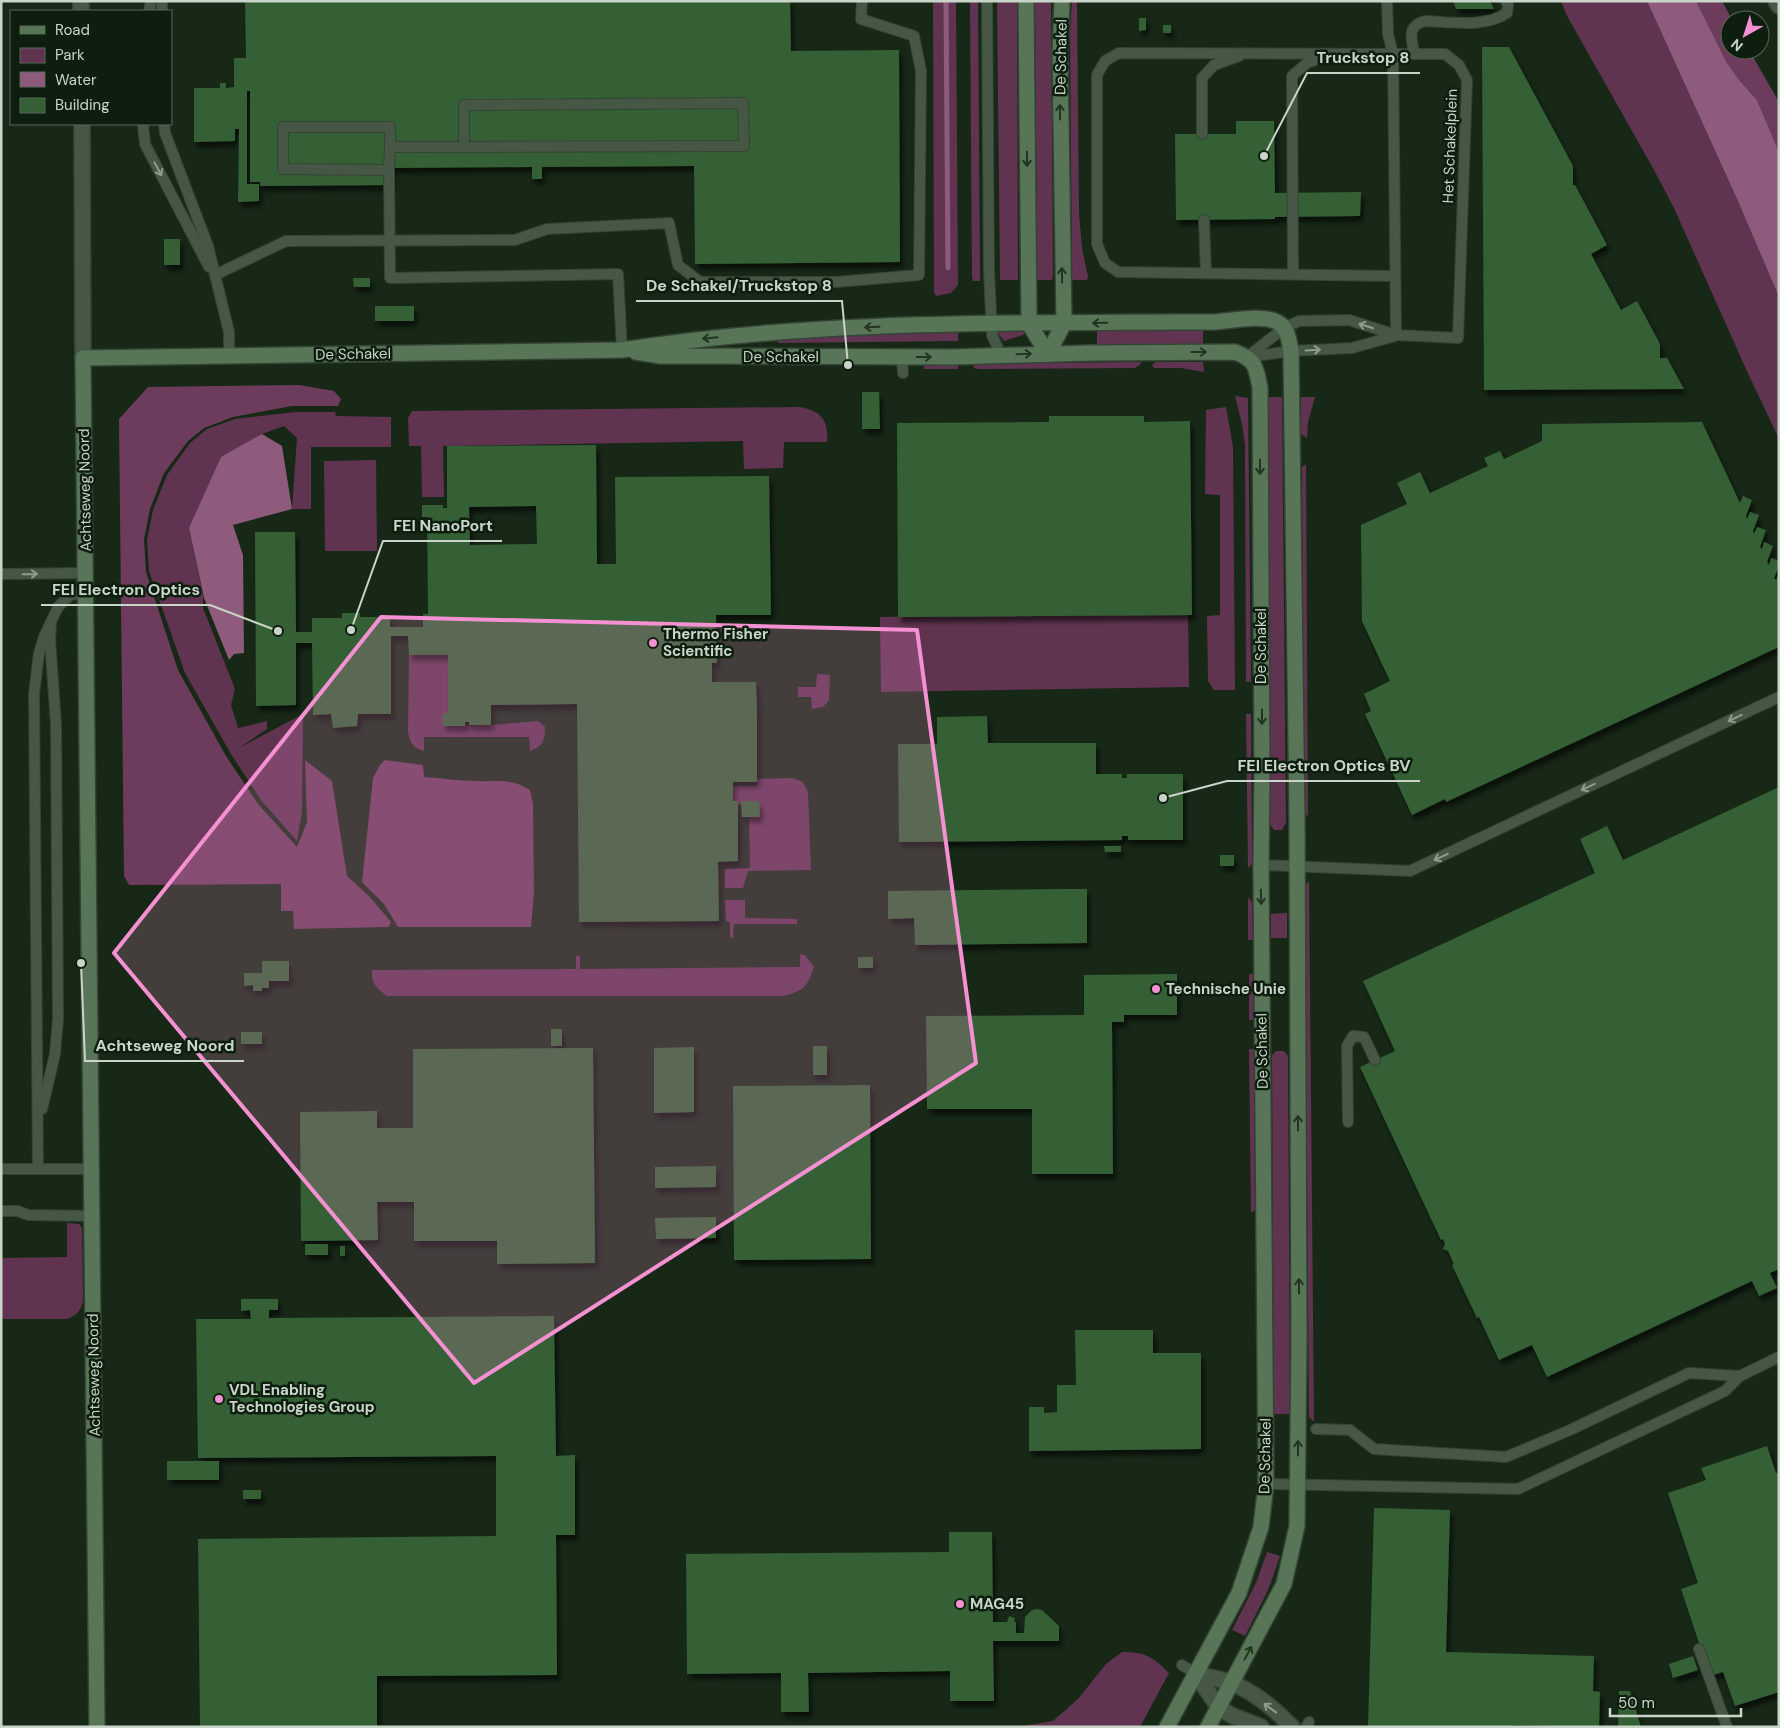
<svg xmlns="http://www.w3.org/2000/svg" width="1780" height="1728" viewBox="0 0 1780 1728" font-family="'DM Sans',sans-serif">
  <defs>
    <filter id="shadow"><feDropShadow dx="3" dy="5.5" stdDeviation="2.5" flood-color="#0009"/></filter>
  </defs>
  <rect width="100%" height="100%" fill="#172817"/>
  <g fill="#603451">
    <polygon points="933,1 956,1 958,285 951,293 936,296 934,292"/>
    <polygon points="970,1 978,1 980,281 973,281 972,276"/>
    <polygon points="997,1 1017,1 1018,280 1000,280"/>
    <polygon points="1035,1 1051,1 1053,275 1052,280 1037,280"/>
    <polygon points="1072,1 1077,1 1079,213 1082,248 1088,277 1087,280 1072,280 1070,33"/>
    <polygon points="1561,1 1647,1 1737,199 1779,297 1779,439 1746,369 1674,208 1654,170 1566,14"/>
    <rect x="1097" y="328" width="106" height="16"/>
    <polygon points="958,330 958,341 778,343 778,339 868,333"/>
    <polygon points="997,330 1023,330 1026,332 1023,335 1004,341 996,331"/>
    <polygon points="958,360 958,369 924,369 924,361"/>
    <polygon points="972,360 1007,360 1032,363 1140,362 1141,364 1135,368 979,369 974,368"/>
    <polygon points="1156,362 1203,362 1204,372 1181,368 1154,368 1152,365"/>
    <polygon points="1235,396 1248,398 1251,682 1246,682 1245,445 1242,424"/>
    <polygon points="1267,397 1282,397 1286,823 1282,830 1274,830 1270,824"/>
    <polygon points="1301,397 1315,397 1308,422 1307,438 1301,434"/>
    <path d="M800 407C821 411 829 420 827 442H784L783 468 744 469 743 441 443 446 444 497H422L421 446H409L408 418 412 411Z"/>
    <polygon points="1226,407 1233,447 1235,690 1214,690 1208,681 1207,616 1220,615 1220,495 1205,494 1206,410"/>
    <polygon points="296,412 335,412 336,416 391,417 391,447 311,447 311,509 292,509 297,438 284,426 262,434 189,528 203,596 203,608 235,689 231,705 238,728 267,721 267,729 239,748 303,714 302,812 297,841 261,800 231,754 185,673 149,571 147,540 153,510 167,475 190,443 207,429 235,419"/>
    <polygon points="376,460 377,551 325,551 324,461"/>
    <polygon points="1306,464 1308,816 1304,813 1302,467"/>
    <polygon points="1188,612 1189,687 881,692 880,617"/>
    <path d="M409 655H448V713L444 726 491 725 538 721 545 727C545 741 543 746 530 751L529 737H424V751C413 748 410 743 408 732Z"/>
    <polygon points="817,674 830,675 829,700 823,707 812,709 811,697 798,697 798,687 816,687"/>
    <polygon points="1246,714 1251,714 1252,864 1248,868"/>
    <polygon points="793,778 803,782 808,792 811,870 748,871 743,888 725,888 725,869 750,868 749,804 727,805 727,786 757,786 757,779"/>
    <polygon points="1309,881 1314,1422 1309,1417 1305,886"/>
    <polygon points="1248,897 1252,902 1253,940 1248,940"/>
    <polygon points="725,900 745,900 745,918 797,919 797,924 734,924 733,938 730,937 730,922 726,921"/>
    <polygon points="1287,913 1287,938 1271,938 1271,914"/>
    <path d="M800 954 805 955 814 967C807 988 804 990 784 996H387C377 988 371 984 372 970L576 969V956H580V969L800 967Z"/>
    <rect x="1249" y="974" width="4" height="46"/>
    <polygon points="1249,1049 1254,1049 1255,1210 1251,1213"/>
    <polygon points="1276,1051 1284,1051 1288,1056 1290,1414 1274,1414 1272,1055"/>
    <path d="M67 1223 79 1224 82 1228 83 1300C82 1310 76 1316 67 1319H1V1258L67 1257Z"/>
    <polygon points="1267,1552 1280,1556 1269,1588 1245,1636 1232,1630 1256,1583"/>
    <path d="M1122 1652C1145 1652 1152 1656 1169 1673L1140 1727H1017L1053 1721 1078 1699 1106 1664Z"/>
  </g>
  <g fill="#6d3c5c">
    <polygon points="1696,1 1722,1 1732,20 1730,20 1730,50 1749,50 1779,102 1779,152 1757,100 1740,81 1727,63"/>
    <polygon points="299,385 334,391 341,399 338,406 292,406 233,417 204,428 188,441 164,473 150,509 144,539 146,572 178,670 226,756 258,804 297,847 307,822 305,760 332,781 347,876 369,896 391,922 389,927 294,929 293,911 281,911 281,884 129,885 124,876 119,419 148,387"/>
    <path d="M385 760 423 765 424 777C442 778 459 781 476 781 497 782 511 778 530 790L533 804 534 892 531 927H398L384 904 362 882 373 778 380 765Z"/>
  </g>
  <g fill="#8f5b7c">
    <polygon points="1647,1 1696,1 1727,63 1740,81 1757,100 1779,152 1779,297 1737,199"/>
    <polygon points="262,434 282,446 292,509 233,525 243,555 244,653 234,654 229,660 204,598 189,528 221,457"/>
  </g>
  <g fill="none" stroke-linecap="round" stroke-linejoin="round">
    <polyline stroke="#8f5b7c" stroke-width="5" points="946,1 948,268"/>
  </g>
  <g fill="#355f35" fill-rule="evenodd" filter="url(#shadow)">
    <polygon points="245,1 790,1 791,51 899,50 900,262 695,264 694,166 542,167 542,179 532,179 532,167 392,168 392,185 260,186 260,182 250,182 250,91 247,91 247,184 259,184 259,201 238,202 239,129 235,129 235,141 194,142 194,88 220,88 220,83 226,83 226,88 234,87 234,58 246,58"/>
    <polygon points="1453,1 1490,1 1494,9 1456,9"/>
    <polygon points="1139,18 1146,18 1146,30 1139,31"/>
    <rect x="1163" y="25" width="8" height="8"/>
    <polygon points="1482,47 1509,47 1573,166 1573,185 1575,185 1607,245 1591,254 1621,310 1637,301 1660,344 1660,358 1667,358 1684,389 1484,390"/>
    <polygon points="1236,121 1274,121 1275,193 1361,192 1360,216 1275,217 1275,219 1176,220 1175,134 1236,134"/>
    <rect x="164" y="239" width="16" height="26"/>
    <polygon points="353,278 370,278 370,287 354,287"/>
    <rect x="375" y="306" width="39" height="15"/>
    <polygon points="862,392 879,392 880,429 862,429"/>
    <polygon points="1049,416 1144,416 1144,422 1190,421 1192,615 898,617 897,423 1049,422"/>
    <polygon points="1702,422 1740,503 1743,496 1752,500 1746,516 1747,519 1750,512 1759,515 1753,531 1754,534 1757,527 1766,530 1760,547 1762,549 1764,542 1773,546 1767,562 1769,565 1771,558 1779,561 1779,566 1774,578 1776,580 1779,573 1779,647 1446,802 1445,799 1412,815 1365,714 1371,711 1364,694 1390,681 1362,621 1361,525 1407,504 1397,483 1420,472 1430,493 1488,466 1484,458 1500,451 1504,459 1542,441 1542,424"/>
    <path d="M596 445 597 564H616L615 477 769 476 771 615H716L717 663H712V682H756L757 711V782H733V801H738V861L718 862 719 921 579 922 577 704 491 705V725H469V722H465V726H443V713H448V655H409L408 636H391V714H358L357 726 333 728 331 714 313 715 312 643H296V705L256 706 255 532H295L296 632H312V618H342V613H360V617H390V627H423V614H428L427 517H422V505H443V508H447V446ZM536 506 537 544 470 545 469 507Z"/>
    <polygon points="987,716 988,743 1096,743 1096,774 1122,774 1122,778 1127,778 1127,774 1183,774 1183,840 1128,840 1128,836 1122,836 1122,840 899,842 898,744 937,744 937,717"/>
    <polygon points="1779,787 1779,1269 1770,1273 1777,1288 1759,1296 1752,1281 1547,1377 1532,1345 1499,1360 1479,1317 1477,1318 1452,1265 1454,1264 1448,1251 1443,1249 1445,1244 1443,1239 1441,1240 1360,1067 1395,1051 1363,981 1595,873 1580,839 1607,826 1623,860"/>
    <polygon points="741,801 759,801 760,817 742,817"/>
    <polygon points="1104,846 1121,846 1121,852 1105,852"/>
    <rect x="1220" y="855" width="14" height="11"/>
    <polygon points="1060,889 1087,889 1087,943 915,945 914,918 888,919 888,891"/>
    <rect x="858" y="957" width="15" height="11"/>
    <polygon points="262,961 289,961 289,981 269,981 269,988 262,988 262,991 253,991 253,985 244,986 244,973 262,973"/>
    <polygon points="1177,974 1177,1015 1124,1015 1124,1022 1112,1022 1113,1174 1032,1174 1032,1109 927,1109 926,1016 1084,1015 1084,975"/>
    <rect x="551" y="1029" width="11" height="17"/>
    <rect x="241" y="1032" width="21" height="12"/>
    <rect x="813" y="1046" width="14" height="29"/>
    <polygon points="694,1047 694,1112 654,1113 654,1048"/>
    <polygon points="593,1048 595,1263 497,1264 497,1241 414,1241 414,1202 377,1202 378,1240 301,1241 300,1112 377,1111 377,1128 413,1128 413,1049"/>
    <polygon points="870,1085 871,1259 734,1260 733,1086"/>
    <polygon points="716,1166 716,1187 655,1188 655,1167"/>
    <polygon points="716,1217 716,1238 656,1239 655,1218"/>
    <rect x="305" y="1244" width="23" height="11"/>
    <rect x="340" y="1246" width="5" height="10"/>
    <polygon points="241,1299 278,1299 278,1310 269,1310 269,1318 554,1316 556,1456 575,1455 575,1535 556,1535 557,1675 377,1676 377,1727 200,1727 198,1539 496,1536 496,1456 198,1458 196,1319 251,1319 250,1310 241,1311"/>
    <polygon points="1075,1330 1153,1330 1153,1353 1201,1353 1201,1449 1029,1451 1029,1407 1044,1407 1044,1413 1057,1412 1057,1385 1076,1385"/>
    <polygon points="1767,1446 1776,1473 1779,1472 1779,1692 1735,1706 1723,1672 1710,1676 1681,1589 1698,1583 1668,1493 1706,1480 1701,1468"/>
    <rect x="167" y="1461" width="52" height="19"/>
    <rect x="243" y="1490" width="18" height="9"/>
    <polygon points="1374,1508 1450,1510 1446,1652 1594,1656 1593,1691 1600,1692 1599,1727 1513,1725 1513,1727 1368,1727"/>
    <polygon points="949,1532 992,1532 993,1622 1007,1622 1009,1616 1015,1618 1014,1622 1016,1622 1016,1633 1024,1633 1025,1617 1032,1610 1037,1609 1042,1610 1059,1626 1059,1641 993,1641 994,1701 950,1701 950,1671 808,1673 809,1712 781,1712 781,1673 687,1674 686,1554 949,1552"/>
    <polygon points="1693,1656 1698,1670 1673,1678 1669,1664"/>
    <polygon points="1619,1691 1630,1691 1641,1727 1618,1727"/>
  </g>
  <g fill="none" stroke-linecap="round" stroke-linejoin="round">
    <defs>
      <g id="lane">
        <polyline points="987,1 989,271 992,335 1001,355"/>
        <polyline points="1387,1 1388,34 1393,54 1119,53 1105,61 1097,75 1097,244 1105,263 1118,272 1395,276"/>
        <polyline points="149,11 151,1"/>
        <polyline points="162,11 162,1"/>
        <path d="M1414 54C1412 39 1406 26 1425 21 1451 22 1485 28 1507 13L1508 5 1506 1"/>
        <polyline points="143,124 145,144 209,267"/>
        <polyline points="164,124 165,133 208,246 229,332 229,356"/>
        <polyline points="1202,134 1202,78 1214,65 1239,56"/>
        <polyline points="464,147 464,105 743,103 744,146 390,147 390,127 283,127 283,169 389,170 390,278 618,274 622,350"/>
        <polyline points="389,170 390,147"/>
        <polyline points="1204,220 1206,273"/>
        <polyline points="1293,274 1292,76 1307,63 1324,57"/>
        <polyline points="215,275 286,241 515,240 547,229 669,223 678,265 700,282 836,282 919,275 921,71 914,36 861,19 862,1"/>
        <polyline points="902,357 903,373"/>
        <polyline points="1247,357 1284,328 1299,321 1349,320 1396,335 1458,338 1467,80 1459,65 1445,54 1393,54 1396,335"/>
        <polyline points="1249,357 1291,351 1352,348 1395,336"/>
        <polyline points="1,574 86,573"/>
        <polyline points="1261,865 1410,871 1779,697"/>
        <polyline points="42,1109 55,1054 58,1019 56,725 50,639 51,628"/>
        <polyline points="1348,1122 1347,1046 1353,1036 1364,1037 1375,1060"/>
        <polyline points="1,1169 92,1169"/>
        <polyline points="38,1169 34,694 39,653 44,637 58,607 70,595 87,592"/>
        <polyline points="1,1211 18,1211 28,1215 92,1216"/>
        <polyline points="1316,1429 1350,1430 1374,1449 1506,1457 1570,1430 1689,1373 1740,1376 1779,1357"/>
        <polyline points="1266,1484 1518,1489 1725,1391 1740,1376"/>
        <polyline points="1699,1649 1727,1727"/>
        <polyline points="1182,1665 1196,1674"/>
        <polyline points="1306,1727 1309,1722"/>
      </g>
      <g id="street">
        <polyline points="81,1 81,11"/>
        <polyline points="1776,1 1779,6"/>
        <polyline points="82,124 83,358"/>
        <path d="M1196 1674C1208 1677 1220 1679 1231 1683 1252 1690 1277 1711 1292 1727"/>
        <polyline points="1196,1674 1219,1708 1233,1716 1261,1727"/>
      </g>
      <g id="secondary">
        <polyline points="1026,1 1029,324 1048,354"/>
        <path d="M636 352 661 356 953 357 1088 353 1235 352C1256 360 1256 367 1260 388L1262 774 1261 865 1266 1484 1261 1527 1239 1593 1167 1727"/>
        <polyline points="1048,354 1064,323 1060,54 1062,1"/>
        <path d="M97 1727 83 358 622 350C805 321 991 323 1176 322 1188 322 1201 322 1214 322 1231 321 1262 314 1277 322 1288 327 1289 341 1291 351L1297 820 1299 1338 1297 1526 1284 1584 1208 1727"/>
      </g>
    </defs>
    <use href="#lane" stroke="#344434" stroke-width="12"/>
    <use href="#street" stroke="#344434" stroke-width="18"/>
    <use href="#secondary" stroke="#344434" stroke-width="18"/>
    <use href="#lane" stroke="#465845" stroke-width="10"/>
    <use href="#street" stroke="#465845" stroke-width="15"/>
    <use href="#secondary" stroke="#597558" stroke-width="15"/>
  </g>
  <defs><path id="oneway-shaft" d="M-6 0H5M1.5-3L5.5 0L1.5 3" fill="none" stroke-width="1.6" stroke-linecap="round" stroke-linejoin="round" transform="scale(1.25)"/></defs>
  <g stroke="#203420">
    <use href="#oneway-shaft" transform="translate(1060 112) rotate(-91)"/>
    <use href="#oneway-shaft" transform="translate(1027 159) rotate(89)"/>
    <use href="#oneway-shaft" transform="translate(1062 275) rotate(-91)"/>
    <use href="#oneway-shaft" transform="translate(1100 323) rotate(179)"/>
    <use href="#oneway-shaft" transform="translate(872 327) rotate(178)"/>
    <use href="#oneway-shaft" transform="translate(710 338) rotate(174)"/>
    <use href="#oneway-shaft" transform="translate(1199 352)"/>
    <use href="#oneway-shaft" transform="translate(1024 354) rotate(-2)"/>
    <use href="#oneway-shaft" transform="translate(924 357)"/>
    <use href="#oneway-shaft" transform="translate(1260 467) rotate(90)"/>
    <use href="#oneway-shaft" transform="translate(1262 717) rotate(90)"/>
    <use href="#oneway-shaft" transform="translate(1261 897) rotate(89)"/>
    <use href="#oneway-shaft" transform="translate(1298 1123) rotate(-90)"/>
    <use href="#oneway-shaft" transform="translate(1299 1286) rotate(-90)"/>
    <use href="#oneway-shaft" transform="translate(1298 1448) rotate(-90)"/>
    <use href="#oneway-shaft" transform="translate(1248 1653) rotate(-62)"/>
  </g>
  <g stroke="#8f9d8e">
    <use href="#oneway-shaft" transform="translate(158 169) rotate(62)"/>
    <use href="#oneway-shaft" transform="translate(1366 326) rotate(-162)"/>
    <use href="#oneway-shaft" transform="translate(1313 350) rotate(-3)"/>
    <use href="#oneway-shaft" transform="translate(30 574) rotate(-1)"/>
    <use href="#oneway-shaft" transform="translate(1735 718) rotate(155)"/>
    <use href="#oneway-shaft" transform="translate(1588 787) rotate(155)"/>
    <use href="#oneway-shaft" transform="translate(1441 857) rotate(155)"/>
    <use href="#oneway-shaft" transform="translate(1270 1708) rotate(-144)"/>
  </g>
  <path fill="#f591d2" fill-opacity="0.2" stroke="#f591d2" stroke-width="4" stroke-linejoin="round" d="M381 617 917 630 976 1063 474 1383 114 953Z"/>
  <g fill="#f591d2" stroke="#0d1e0e" stroke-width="2">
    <circle cx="653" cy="643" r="5"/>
    <circle cx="1156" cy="989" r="5"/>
    <circle cx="219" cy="1399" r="5"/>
    <circle cx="960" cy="1604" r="5"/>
  </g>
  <g text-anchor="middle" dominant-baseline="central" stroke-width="5" stroke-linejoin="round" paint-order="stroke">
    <g font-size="15" fill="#cad5ca" stroke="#0d1e0e">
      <text transform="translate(1061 57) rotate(-89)">De Schakel</text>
      <text transform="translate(1450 146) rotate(-88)">Het Schakelplein</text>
      <text transform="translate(353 354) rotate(-1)">De Schakel</text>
      <text x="781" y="357">De Schakel</text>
      <text transform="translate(85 490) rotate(-91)">Achtseweg Noord</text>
      <text transform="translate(1261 646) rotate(-90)">De Schakel</text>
      <text transform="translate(1262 1051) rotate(-91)">De Schakel</text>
      <text transform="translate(94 1375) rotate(-91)">Achtseweg Noord</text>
      <text transform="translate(1265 1456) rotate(-89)">De Schakel</text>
    </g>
    <g font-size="15" font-weight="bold" fill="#cad5ca" stroke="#0d1e0e" text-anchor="start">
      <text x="663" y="634">Thermo Fisher<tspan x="663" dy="17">Scientific</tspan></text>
      <text x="1166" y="989">Technische Unie</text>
      <text x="229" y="1390">VDL Enabling<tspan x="229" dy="17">Technologies Group</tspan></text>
      <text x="970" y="1604">MAG45</text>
    </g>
  </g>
  <path fill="none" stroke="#cad5ca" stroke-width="2" d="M1264 156L1307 73H1420M848 365L842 301H636M351 630L383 541H502M278 631L210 605H41M1163 798L1227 781H1420M81 963L85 1061H244"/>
  <g fill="#cad5ca" stroke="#0d1e0e" stroke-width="2">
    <circle cx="1264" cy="156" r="5"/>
    <circle cx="848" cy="365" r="5"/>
    <circle cx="351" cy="630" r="5"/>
    <circle cx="278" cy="631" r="5"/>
    <circle cx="1163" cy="798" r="5"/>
    <circle cx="81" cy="963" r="5"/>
  </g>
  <g font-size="16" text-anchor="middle" font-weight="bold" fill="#cad5ca" stroke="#0d1e0e" stroke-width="5" stroke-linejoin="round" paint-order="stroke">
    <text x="1363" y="63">Truckstop 8</text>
    <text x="739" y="291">De Schakel/Truckstop 8</text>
    <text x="443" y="531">FEI NanoPort</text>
    <text x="126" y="595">FEI Electron Optics</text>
    <text x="1324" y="771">FEI Electron Optics BV</text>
    <text x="165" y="1051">Achtseweg Noord</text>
  </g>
  <rect width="1780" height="1728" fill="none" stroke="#cad5ca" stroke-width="5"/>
  <rect x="10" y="10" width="162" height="115" fill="#0d1e0e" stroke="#596759"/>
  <rect x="20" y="26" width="25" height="8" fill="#597558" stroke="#596759"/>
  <text x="55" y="35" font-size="15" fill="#cad5ca">Road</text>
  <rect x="20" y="48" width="25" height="15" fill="#603451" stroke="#596759"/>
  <text x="55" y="60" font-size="15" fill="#cad5ca">Park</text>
  <rect x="20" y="72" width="25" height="15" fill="#8f5b7c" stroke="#596759"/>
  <text x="55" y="85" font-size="15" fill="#cad5ca">Water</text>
  <rect x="20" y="98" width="25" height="15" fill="#355f35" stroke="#596759"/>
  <text x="55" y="110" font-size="15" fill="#cad5ca">Building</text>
  <g transform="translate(1745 35) rotate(219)"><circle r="24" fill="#0d1e0e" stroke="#596759"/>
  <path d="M0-4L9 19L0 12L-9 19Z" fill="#f591d2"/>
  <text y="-8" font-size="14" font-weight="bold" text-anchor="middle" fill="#cad5ca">N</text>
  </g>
  <path d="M1610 1708v8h131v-8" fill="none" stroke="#cad5ca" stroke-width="2.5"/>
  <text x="1618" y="1708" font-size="15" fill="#cad5ca" stroke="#0d1e0e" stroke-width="4" paint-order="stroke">50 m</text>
</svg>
